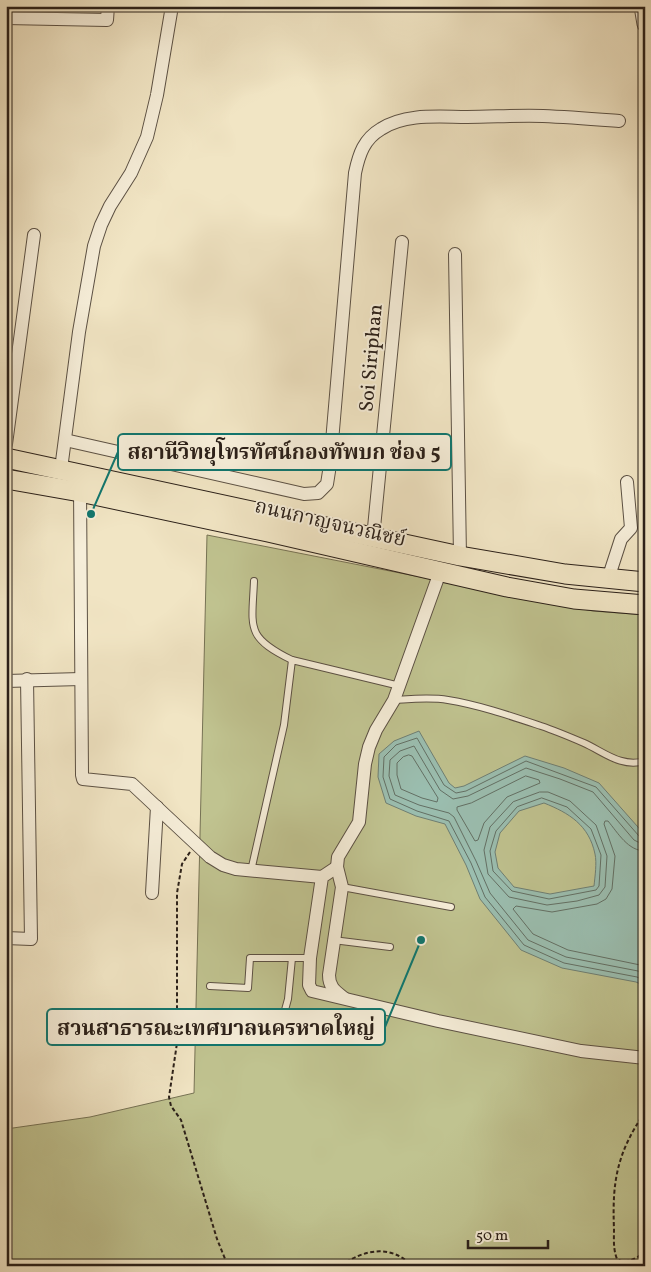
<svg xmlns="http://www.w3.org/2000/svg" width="651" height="1272" viewBox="0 0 651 1272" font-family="Vollkorn,'Noto Serif Thai',serif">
  <rect width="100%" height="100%" fill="#f1e5c4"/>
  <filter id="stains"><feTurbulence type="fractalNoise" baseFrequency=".004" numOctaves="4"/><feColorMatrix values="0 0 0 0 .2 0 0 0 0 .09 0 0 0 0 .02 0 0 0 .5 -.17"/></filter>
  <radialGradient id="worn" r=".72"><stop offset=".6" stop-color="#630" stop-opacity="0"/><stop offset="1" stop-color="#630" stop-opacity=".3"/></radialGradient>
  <polygon fill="#c0c390" stroke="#767254" points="207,535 593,611 645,615 645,1266 6,1266 6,1129 90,1117 194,1093"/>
  <path fill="#9bbfb1" stroke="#6e7f74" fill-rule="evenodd" d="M419 731 449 783 455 788 464 786 525 756 564 768 599 783 645 835V986L636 982 562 968 521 950 480 899 466 865 445 824 416 816 386 803 378 777 379 754 394 741ZM544 803C569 813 589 825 595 854 597 863 595 876 594 886L550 894 514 887 498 868 495 852 500 833 519 811Z"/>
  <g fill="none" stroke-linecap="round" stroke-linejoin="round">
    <g stroke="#637065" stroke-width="1">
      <polygon points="409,755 412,756 438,798 437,802 422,798 401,789 397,775 397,763 403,757"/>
      <polygon points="526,776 539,780 540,783 507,797 484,823 478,840 475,841 457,810 457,807 471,803"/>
      <polygon points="540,792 548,792 570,801 596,825 607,856 605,887 599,895 577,901 547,905 509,897 488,874 484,850 490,827 513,802"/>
      <polygon points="542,798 567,807 591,829 601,855 599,886 596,890 549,899 512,891 493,871 490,851 496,831 517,807"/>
      <polyline points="645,838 639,836 596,787 526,761 466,791 456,793 444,785 417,738 396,745 384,757 383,777 390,799 417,811 449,821 471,863 485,897 524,945 564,963 637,977 645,981"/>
      <polyline points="645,844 640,843 634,840 593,792 560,779 526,768 468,796 453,799 440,790 414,746 400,751 390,760 389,776 395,795 419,805 449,813 454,817 476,861 490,893 528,940 566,957 638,971 645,974"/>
      <path d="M645 851C628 851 618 833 608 821H605L604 824 615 856 612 889 606 899 597 904 552 912 516 906 513 909 533 934 568 950 645 966"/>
    </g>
    <defs>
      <g id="service">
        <path d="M254 581C252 628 245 637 292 660"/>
        <path d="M394 700C412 699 430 697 448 700 479 705 511 716 541 726 556 731 570 737 584 743 604 752 621 768 645 761"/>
        <polyline points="251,871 284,725 292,660 400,686"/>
        <polyline points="342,887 451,907"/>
        <polyline points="333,940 390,947"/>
        <polyline points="210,986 248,988 250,958 310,958"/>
        <polyline points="246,1022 275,1024 282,1021 288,999 292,958"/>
      </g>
      <g id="minor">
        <polyline points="6,18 107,20 108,6"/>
        <polyline points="455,254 460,556"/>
        <path d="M65 440 304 494 318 493 327 484 330 465 355 173C359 154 364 139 381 129 406 113 439 117 467 117 492 117 518 115 543 116 568 117 593 119 619 121"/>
        <polyline points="6,444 34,235"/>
        <polyline points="61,469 79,332 94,246 101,225 110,206 131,173 147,137 157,95 172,6"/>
        <polyline points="80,486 82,775 83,779 132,784 210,857 223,865 236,869 322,877"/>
        <polyline points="373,538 402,242"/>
        <polyline points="608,579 621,539 631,528 627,482"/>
        <polyline points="6,681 81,679"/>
        <polyline points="337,867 322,877 310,958 309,985 312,991 438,1021 581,1051 645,1058"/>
        <polyline points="152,893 157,807"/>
        <polyline points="6,938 31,939 27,679"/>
        <path d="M344 998C335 991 329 987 329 975L342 887 337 867 338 857 359 822 365 764 369 747 376 730 394 700 440 572"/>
      </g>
      <polyline id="tertiary" points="642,6 645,24"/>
      <g id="primary">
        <polyline points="6,458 460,556 565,574 645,582"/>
        <polyline points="6,479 80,492 268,532 507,587 574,599 645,605"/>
      </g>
    </defs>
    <use href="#service" stroke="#5c5144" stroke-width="8"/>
    <use href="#minor" stroke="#5c5144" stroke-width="14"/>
    <use href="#tertiary" stroke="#5c5144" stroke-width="17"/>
    <use href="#primary" stroke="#2b2019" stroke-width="21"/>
    <g stroke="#2b2019" stroke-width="2" stroke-dasharray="4 2.5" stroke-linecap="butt">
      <polyline points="190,852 182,864 177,893 177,1043 169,1097 171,1106 181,1120 217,1239 228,1266"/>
      <path d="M645 1112C617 1153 612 1181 614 1229 614 1239 613 1249 617 1259 626 1265 637 1258 645 1252"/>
      <path d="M341 1266C364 1249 391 1244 412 1266"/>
    </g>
    <use href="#service" stroke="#f6eed9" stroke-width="6"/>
    <use href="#minor" stroke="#f6eed9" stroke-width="12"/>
    <use href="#tertiary" stroke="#f6eed9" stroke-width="15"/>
    <use href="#primary" stroke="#f1e5c4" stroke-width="19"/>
  </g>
  <g text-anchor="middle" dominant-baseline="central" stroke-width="4" stroke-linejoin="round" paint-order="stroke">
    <g font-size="20" fill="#2b2019" stroke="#f6eed9">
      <text transform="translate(372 358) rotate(-85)">Soi Siriphan</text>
      <text transform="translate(330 524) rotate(13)">ถนนกาญจนวณิชย์</text>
    </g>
  </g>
  <path fill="none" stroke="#0f766e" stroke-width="2" d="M91 514L118 452M421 940L385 1027"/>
  <g fill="#0f766e" stroke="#f6eed9" stroke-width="2">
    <circle cx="91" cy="514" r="5"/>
    <circle cx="421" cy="940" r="5"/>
  </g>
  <g fill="#f6eed9" stroke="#0f766e" stroke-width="2">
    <rect x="118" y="434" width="333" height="36" rx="5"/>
    <rect x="47" y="1009" width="338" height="36" rx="5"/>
  </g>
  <g font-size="21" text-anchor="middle" font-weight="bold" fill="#2b2019">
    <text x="284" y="459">สถานีวิทยุโทรทัศน์กองทัพบก ช่อง 5</text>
    <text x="216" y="1035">สวนสาธารณะเทศบาลนครหาดใหญ่</text>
  </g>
  <rect width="651" height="1272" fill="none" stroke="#f1e5c4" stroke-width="25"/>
  <rect x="8" y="8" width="636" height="1257" fill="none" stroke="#2b2019" stroke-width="2.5"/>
  <rect x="12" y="12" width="626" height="1247" fill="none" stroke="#2b2019"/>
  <path d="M468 1240v8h80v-8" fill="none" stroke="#2b2019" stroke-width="2.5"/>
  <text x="476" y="1240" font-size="15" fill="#2b2019" stroke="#f6eed9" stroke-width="4" paint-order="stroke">50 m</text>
  <rect width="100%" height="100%" filter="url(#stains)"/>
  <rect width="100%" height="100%" fill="url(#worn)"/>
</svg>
